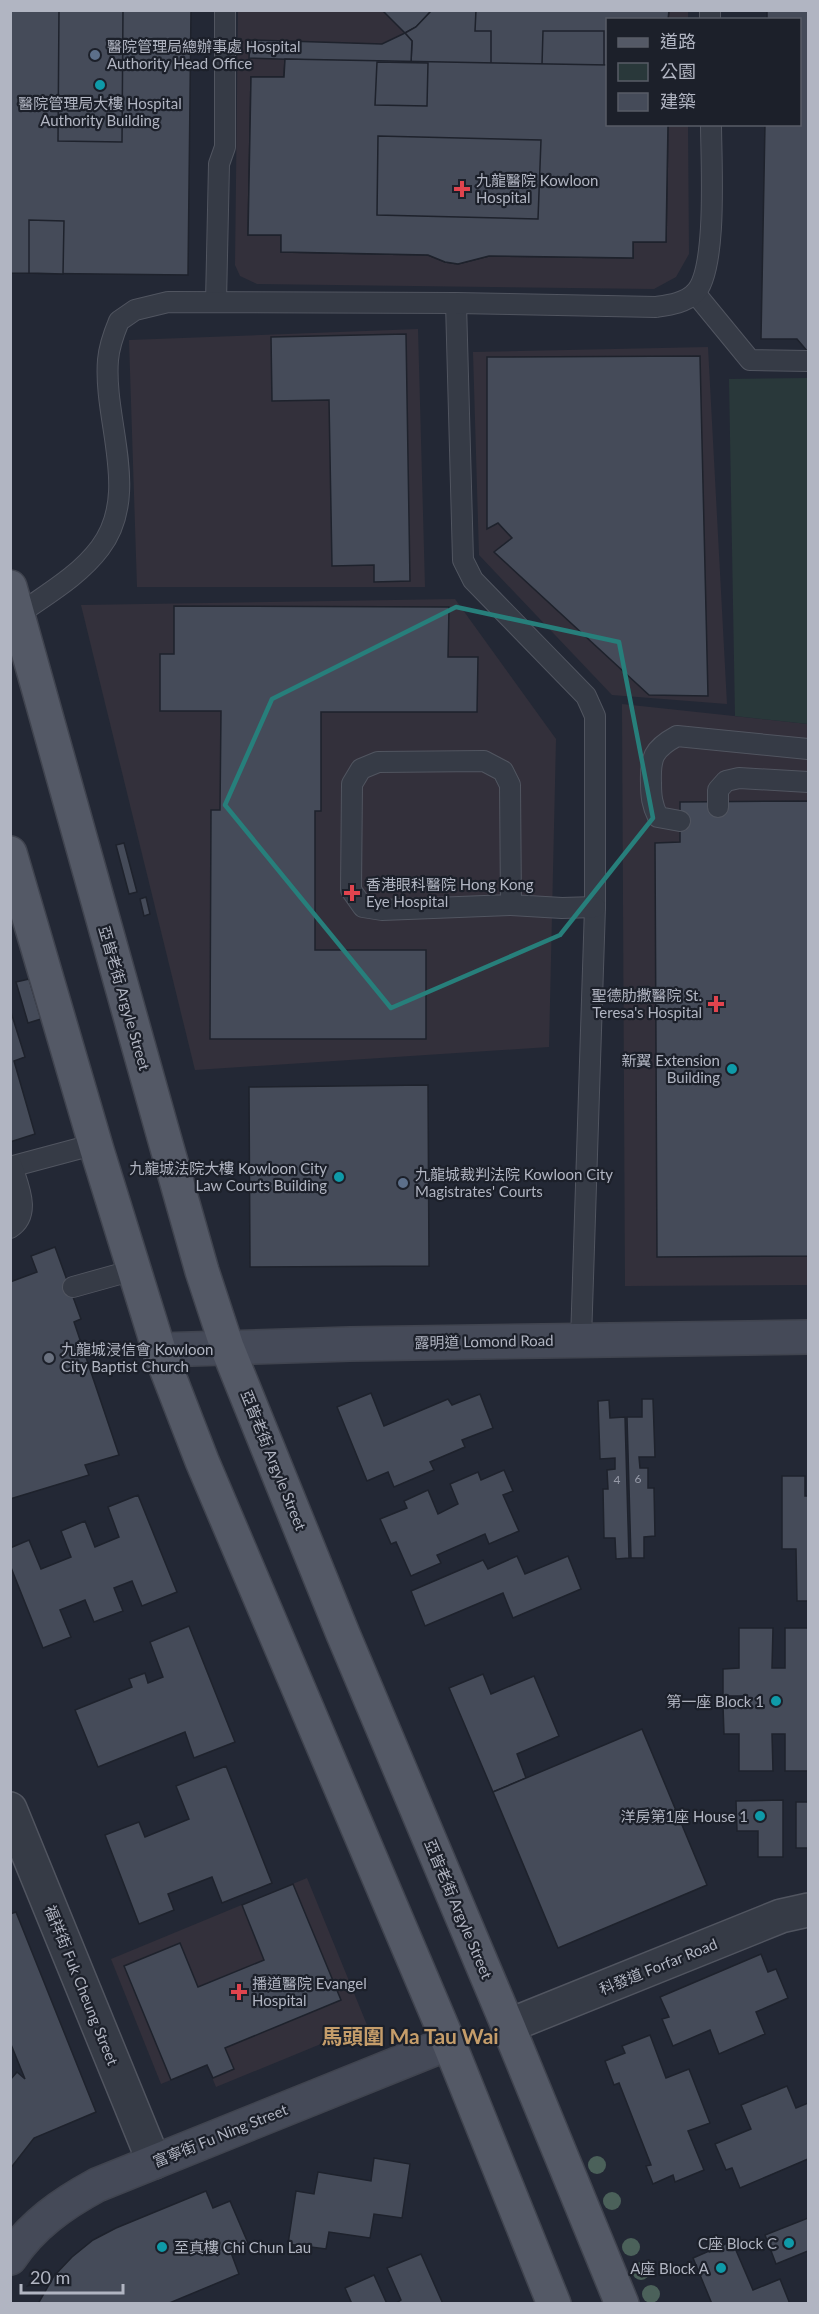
<svg xmlns="http://www.w3.org/2000/svg" width="819" height="2314" viewBox="0 0 819 2314" font-family="Lato,'Noto Sans TC',sans-serif">
  <rect width="100%" height="100%" fill="#232835"/>
  <g fill="#33303b">
    <polygon points="238,11 688,11 688,19 608,20 608,124 688,125 689,254 676,277 654,289 257,284 240,276 235,265"/>
    <polygon points="418,329 425,587 137,587 129,340"/>
    <polygon points="708,347 727,704 612,695 479,555 473,352"/>
    <polygon points="455,599 556,739 549,1047 195,1070 81,605"/>
    <polygon points="622,704 808,724 808,1285 625,1286"/>
    <polygon points="307,1878 367,2025 216,2087 207,2065 161,2084 111,1959"/>
  </g>
  <polygon fill="#29383a" points="808,378 808,724 735,716 729,379"/>
  <g fill="#454b59" stroke="#1e222c" stroke-width="1.5">
    <polygon points="10,10 191,10 188,275 10,273"/>
    <polygon points="59,10 123,10 122,142 58,141"/>
    <polygon points="382,10 432,10 416,27 405,33"/>
    <polygon points="432,10 669,10 668,20 608,20 608,124 668,124 666,242 633,242 633,258 489,256 458,264 445,262 428,255 281,252 281,235 248,235 251,77 284,77 285,59 411,63 412,41 405,33 416,27"/>
    <polygon points="476,10 669,10 668,20 608,20 608,65 604,65 604,31 543,31 542,65 491,65 491,31 475,31"/>
    <polygon points="767,10 808,10 808,352 797,339 761,339 765,124 800,124 800,20 767,20"/>
    <polygon points="405,33 412,41 411,63 249,58 250,40 382,44"/>
    <polygon points="285,59 608,65 608,124 668,124 666,242 633,242 633,258 489,256 458,264 445,262 428,255 281,252 281,235 248,235 251,77 284,77"/>
    <polygon points="377,62 428,63 427,106 375,105"/>
    <polygon points="378,136 541,140 538,219 377,215"/>
    <polygon points="29,220 64,221 63,274 29,273"/>
    <polygon points="406,334 410,581 374,582 374,565 332,566 329,400 272,401 271,337"/>
    <polygon points="700,356 708,696 649,695 494,552 512,538 498,523 487,529 487,357"/>
    <polygon points="174,606 449,607 448,657 478,657 477,712 321,712 321,811 315,811 315,950 426,950 426,1039 210,1039 211,810 220,810 221,711 160,711 160,654 174,654"/>
    <polygon points="808,801 808,1256 657,1257 655,843 680,842 680,802"/>
    <polygon points="124,843 137,892 129,894 116,845"/>
    <polygon points="146,897 150,914 144,916 140,899"/>
    <polygon points="29,979 41,1019 28,1023 16,982"/>
    <polygon points="10,1009 25,1057 14,1061 35,1134 10,1142"/>
    <polygon points="428,1085 429,1266 250,1267 249,1087"/>
    <polygon points="55,1247 81,1319 74,1322 119,1455 85,1465 89,1475 10,1499 10,1282 37,1272 31,1256"/>
    <polygon points="371,1393 384,1426 448,1399 452,1405 480,1394 493,1428 462,1440 465,1447 430,1462 434,1470 394,1487 388,1472 367,1481 337,1407"/>
    <polygon points="642,1399 653,1399 655,1457 639,1457 640,1468 648,1468 648,1488 654,1488 655,1536 644,1537 644,1558 631,1558 627,1417 642,1417"/>
    <polygon points="609,1400 610,1418 625,1417 629,1558 616,1559 615,1538 604,1538 603,1489 608,1489 607,1470 615,1469 615,1458 600,1459 598,1401"/>
    <polygon points="504,1470 513,1491 503,1495 519,1531 489,1544 485,1534 437,1555 441,1563 411,1576 396,1542 391,1544 380,1519 407,1508 404,1501 428,1490 438,1514 458,1504 450,1484 478,1472 481,1480"/>
    <polygon points="782,1476 805,1476 805,1496 808,1496 808,1601 797,1601 796,1549 782,1549"/>
    <polygon points="138,1495 177,1592 142,1606 132,1581 114,1588 123,1611 94,1622 85,1600 60,1610 71,1637 43,1648 10,1565 10,1548 29,1540 41,1569 71,1557 61,1531 85,1521 95,1547 119,1537 108,1507"/>
    <polygon points="517,1556 525,1574 568,1556 581,1589 513,1618 503,1593 425,1626 411,1591 483,1560 488,1569"/>
    <polygon points="189,1626 235,1742 194,1758 185,1732 98,1767 75,1710 132,1687 129,1679 145,1673 148,1683 163,1677 150,1642"/>
    <polygon points="739,1628 773,1628 772,1668 785,1668 785,1628 808,1628 808,1771 785,1771 785,1734 772,1734 773,1771 739,1771 739,1734 724,1734 723,1706 743,1706 743,1696 723,1696 723,1669 739,1668"/>
    <polygon points="483,1674 491,1694 534,1676 559,1736 517,1754 526,1778 493,1792 449,1688"/>
    <polygon points="642,1729 707,1885 558,1948 493,1792"/>
    <polygon points="226,1766 272,1883 222,1903 212,1877 168,1894 174,1910 139,1924 105,1835 139,1822 145,1837 189,1819 176,1786"/>
    <polygon points="783,1800 783,1857 758,1857 758,1831 737,1831 736,1801"/>
    <rect x="796" y="1802" width="12" height="46"/>
    <polygon points="293,1884 341,2000 225,2048 234,2069 213,2078 207,2065 171,2080 124,1966 180,1943 198,1987 264,1960 242,1905"/>
    <polygon points="16,1912 96,2112 34,2138 10,2169 10,2080 17,2072 25,2079 10,2042 10,1914"/>
    <polygon points="761,1954 768,1972 776,1969 788,1998 756,2012 765,2034 719,2054 710,2030 673,2046 662,2019 669,2017 660,1997"/>
    <polygon points="650,2035 666,2078 689,2069 710,2123 688,2131 704,2170 675,2182 673,2175 653,2184 646,2166 651,2165 619,2083 614,2085 605,2061 625,2053 622,2046"/>
    <polygon points="787,2086 796,2108 808,2103 808,2159 740,2188 732,2168 726,2170 715,2144 751,2129 741,2105"/>
    <polygon points="374,2158 410,2164 402,2218 374,2214 370,2238 329,2232 326,2249 288,2244 296,2191 314,2194 318,2172 371,2181"/>
    <polygon points="206,2191 213,2208 230,2201 248,2243 230,2250 239,2274 167,2304 38,2304 54,2276 72,2257 93,2240 116,2228"/>
    <polygon points="808,2218 808,2251 776,2264 765,2235"/>
    <polygon points="732,2241 753,2290 780,2279 790,2304 712,2304 693,2258"/>
    <polygon points="421,2254 443,2304 395,2304 401,2300 387,2268"/>
    <polygon points="374,2275 387,2304 352,2304 345,2288"/>
  </g>
  <g fill="none" stroke-linecap="round" stroke-linejoin="round">
    <defs>
      <g id="lane">
        <polyline points="710,20 710,10"/>
        <polyline points="695,293 750,360 808,361"/>
        <polyline points="216,302 219,164 225,147 225,10"/>
        <polyline points="456,303 463,560 473,580 586,696 595,716 595,907 581,1340"/>
        <path d="M19 614C47 594 79 576 100 548 141 494 103 421 108 360 109 347 114 333 119 321L135 310 168 302 456 303 656 307C669 305 685 303 695 293 718 270 711 159 711 124"/>
        <polyline points="718,807 718,790 726,781 739,778 808,782"/>
        <path d="M680 821 658 817C652 805 651 796 651 783 650 758 653 749 677 736L808 749"/>
        <polyline points="511,905 510,785 503,771 484,761 378,762 361,769 352,784 351,890 363,907 382,910 511,905 562,908 595,907"/>
        <polyline points="10,1167 96,1144"/>
        <path d="M10 1228C32 1214 18 1186 12 1166"/>
        <polyline points="73,1287 134,1270"/>
      </g>
      <g id="street">
        <polyline points="10,1809 154,2162"/>
        <polyline points="508,2026 781,1916 808,1910"/>
      </g>
      <g id="secondary">
        <polyline points="159,1350 350,1344 808,1337"/>
        <path d="M10 2258C32 2225 62 2204 97 2185L449 2043"/>
      </g>
      <g id="primary">
        <polyline points="10,587 162,1130 202,1271 227,1347 343,1634 508,2026 622,2304"/>
        <polyline points="10,853 97,1150 159,1350 202,1461 449,2043 554,2304"/>
      </g>
    </defs>
    <use href="#lane" stroke="#515560" stroke-width="22"/>
    <use href="#street" stroke="#515560" stroke-width="36"/>
    <use href="#secondary" stroke="#40444f" stroke-width="36"/>
    <use href="#primary" stroke="#40444f" stroke-width="36"/>
    <use href="#lane" stroke="#363b46" stroke-width="20"/>
    <use href="#street" stroke="#363b46" stroke-width="33"/>
    <use href="#secondary" stroke="#454a58" stroke-width="33"/>
    <use href="#primary" stroke="#545966" stroke-width="33"/>
  </g>
  <g fill="#4b615a">
    <circle cx="597" cy="2165" r="9"/>
    <circle cx="612" cy="2201" r="9"/>
    <circle cx="631" cy="2247" r="9"/>
    <circle cx="641" cy="2271" r="9"/>
    <circle cx="651" cy="2294" r="9"/>
  </g>
  <path fill="none" stroke="#277f7b" stroke-width="4.5" stroke-linejoin="round" d="M456 607 619 642 653 818 560 935 391 1008 225 805 272 699Z"/>
  <g fill="#5c6f8a" stroke="#1c202a" stroke-width="2">
    <circle cx="95" cy="55" r="6"/>
    <circle cx="403" cy="1183" r="6"/>
  </g>
  <g fill="#0f9aa8" stroke="#1c202a" stroke-width="2">
    <circle cx="100" cy="85" r="6"/>
    <circle cx="732" cy="1069" r="6"/>
    <circle cx="339" cy="1177" r="6"/>
    <circle cx="776" cy="1701" r="6"/>
    <circle cx="760" cy="1816" r="6"/>
    <circle cx="789" cy="2243" r="6"/>
    <circle cx="162" cy="2247" r="6"/>
    <circle cx="721" cy="2268" r="6"/>
  </g>
  <g fill="#e0444e" stroke="#1c202a" stroke-width="2">
    <path d="M459 180h6v6h6v6h-6v6h-6v-6h-6v-6h6z"/>
    <path d="M349 884h6v6h6v6h-6v6h-6v-6h-6v-6h6z"/>
    <path d="M713 995h6v6h6v6h-6v6h-6v-6h-6v-6h6z"/>
    <path d="M236 1983h6v6h6v6h-6v6h-6v-6h-6v-6h6z"/>
  </g>
  <circle fill="#6b7280" stroke="#1c202a" stroke-width="2" cx="49" cy="1358" r="6"/>
  <g text-anchor="middle" dominant-baseline="central" stroke-width="4.5" stroke-linejoin="round" paint-order="stroke">
    <g font-size="12" fill="#969aa8">
      <text x="638" y="1478">6</text>
      <text x="617" y="1479">4</text>
    </g>
    <g font-size="15" fill="#b1b5c2" stroke="#1c202a" text-anchor="start">
      <text x="107" y="46">醫院管理局總辦事處 Hospital<tspan x="107" dy="17">Authority Head Office</tspan></text>
      <text x="100" y="103" text-anchor="middle">醫院管理局大樓 Hospital<tspan x="100" dy="17">Authority Building</tspan></text>
      <text x="476" y="180">九龍醫院 Kowloon<tspan x="476" dy="17">Hospital</tspan></text>
      <text x="366" y="884">香港眼科醫院 Hong Kong<tspan x="366" dy="17">Eye Hospital</tspan></text>
      <text x="702" y="995" text-anchor="end">聖德肋撒醫院 St.<tspan x="702" dy="17">Teresa's Hospital</tspan></text>
      <text x="720" y="1060" text-anchor="end">新翼 Extension<tspan x="720" dy="17">Building</tspan></text>
      <text x="327" y="1168" text-anchor="end">九龍城法院大樓 Kowloon City<tspan x="327" dy="17">Law Courts Building</tspan></text>
      <text x="415" y="1174">九龍城裁判法院 Kowloon City<tspan x="415" dy="17">Magistrates' Courts</tspan></text>
      <text x="61" y="1349">九龍城浸信會 Kowloon<tspan x="61" dy="17">City Baptist Church</tspan></text>
      <text x="764" y="1701" text-anchor="end">第一座 Block 1</text>
      <text x="748" y="1816" text-anchor="end">洋房第1座 House 1</text>
      <text x="252" y="1983">播道醫院 Evangel<tspan x="252" dy="17">Hospital</tspan></text>
      <text x="777" y="2243" text-anchor="end">C座 Block C</text>
      <text x="174" y="2247">至真樓 Chi Chun Lau</text>
      <text x="709" y="2268" text-anchor="end">A座 Block A</text>
    </g>
    <g font-size="15" fill="#b1b5c2" stroke="#1c202a">
      <text transform="translate(125 998) rotate(74)">亞皆老街 Argyle Street</text>
      <text transform="translate(484 1341) rotate(-1)">露明道 Lomond Road</text>
      <text transform="translate(274 1460) rotate(68)">亞皆老街 Argyle Street</text>
      <text transform="translate(459 1909) rotate(67)">亞皆老街 Argyle Street</text>
      <text transform="translate(658 1966) rotate(-22)">科發道 Forfar Road</text>
      <text transform="translate(82 1985) rotate(68)">福祥街 Fuk Cheung Street</text>
      <text transform="translate(220 2135) rotate(-22)">富寧街 Fu Ning Street</text>
    </g>
    <g font-size="21" font-weight="bold" fill="#c59d6a" stroke="#1c202a">
      <text x="410" y="2035">馬頭圍 Ma Tau Wai</text>
    </g>
  </g>
  <rect width="819" height="2314" fill="none" stroke="#b1b5c2" stroke-width="24"/>
  <rect x="606" y="18" width="195" height="108" fill="#1c202a" stroke="#585c67" stroke-width="1.5"/>
  <rect x="618" y="38" width="30" height="9" fill="#545966" stroke="#585c67" stroke-width="1.5"/>
  <text x="660" y="48" font-size="18" fill="#b1b5c2">道路</text>
  <rect x="618" y="63" width="30" height="18" fill="#29383a" stroke="#585c67" stroke-width="1.5"/>
  <text x="660" y="78" font-size="18" fill="#b1b5c2">公園</text>
  <rect x="618" y="93" width="30" height="18" fill="#454b59" stroke="#585c67" stroke-width="1.5"/>
  <text x="660" y="108" font-size="18" fill="#b1b5c2">建築</text>
  <path d="M21 2284v9h102v-9" fill="none" stroke="#b1b5c2" stroke-width="3"/>
  <text x="30" y="2284" font-size="18" fill="#b1b5c2" stroke="#1c202a" stroke-width="4.5" paint-order="stroke">20 m</text>
</svg>
